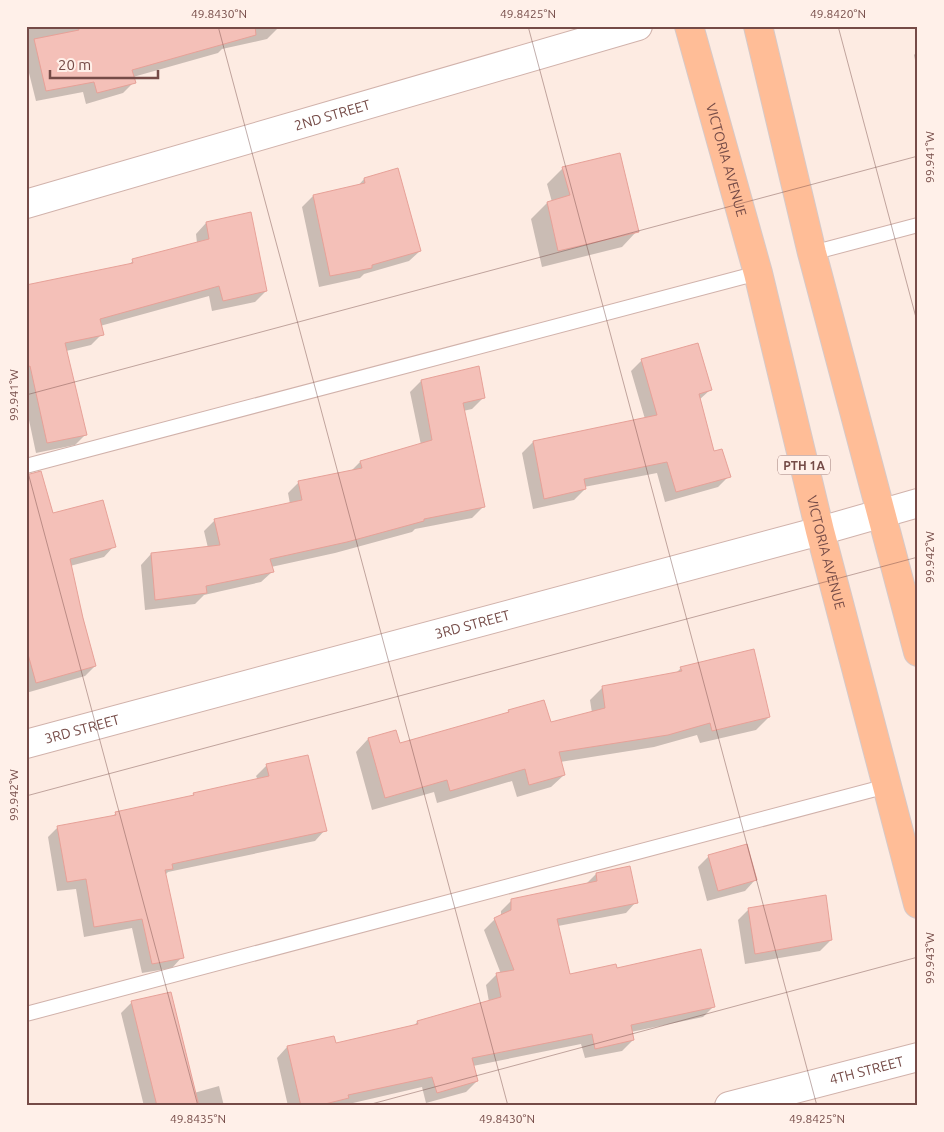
<svg xmlns="http://www.w3.org/2000/svg" width="944" height="1132" viewBox="0 0 944 1132" font-family="Ubuntu,sans-serif">
  <rect width="100%" height="100%" fill="#fdebe2"/>
  <g fill="#0003">
    <polygon points="31,26 278,26 278,28 267,39 222,49 218,53 133,77 134,82 123,93 86,104 83,92 36,101 26,61 26,31"/>
    <polygon points="918,50 918,75 914,55"/>
    <polygon points="563,168 637,231 622,247 542,267 531,219 547,203 552,202 547,184"/>
    <polygon points="364,179 420,251 409,261 364,274 360,278 319,287 302,207 313,196 357,187"/>
    <polygon points="206,223 266,291 255,302 212,311 209,296 100,326 102,334 91,345 66,351 86,434 75,445 36,453 26,406 26,302 128,265 133,261 197,243 196,234"/>
    <polygon points="642,360 710,390 699,400 713,452 729,476 718,487 665,502 657,473 584,487 585,489 574,500 533,509 522,453 533,442 645,419 631,371"/>
    <polygon points="421,381 483,398 472,409 463,411 483,507 472,518 415,529 412,532 335,553 271,567 272,572 261,582 204,595 195,604 145,610 141,565 151,554 208,548 204,531 215,520 290,504 288,493 299,482 351,471 360,462 421,445 410,392"/>
    <polygon points="26,481 52,515 114,546 104,557 70,566 95,666 85,676 26,693"/>
    <polygon points="681,668 769,717 756,730 700,743 697,735 654,747 560,762 564,775 551,787 517,797 512,781 437,803 434,792 372,810 356,752 368,739 396,732 399,745 505,715 509,711 550,724 592,713 590,700 603,687 676,673"/>
    <polygon points="267,765 325,830 315,841 168,872 165,875 182,957 172,968 142,973 132,928 84,937 76,889 57,891 48,837 58,827 112,817 116,813 191,797 194,794 258,780 256,776"/>
    <polygon points="709,856 755,880 745,891 707,901 698,867"/>
    <polygon points="596,874 636,902 626,913 558,926 570,976 616,969 713,1007 703,1017 631,1032 633,1040 622,1051 585,1058 581,1044 473,1066 477,1081 466,1092 426,1103 422,1087 340,1106 288,1106 277,1058 287,1047 335,1045 413,1027 417,1022 489,1002 486,985 496,975 501,974 484,930 495,919 501,916 501,911 512,900 585,885"/>
    <polygon points="749,909 831,940 820,951 745,964 738,920"/>
    <polygon points="132,1002 194,1093 219,1086 224,1106 144,1106 121,1013"/>
  </g>
  <g fill="#f4c0b8" stroke="#e7a198">
    <polygon points="78,26 255,26 256,35 132,70 136,83 97,93 94,82 46,91 34,39 79,30"/>
    <polygon points="620,153 639,232 558,251 547,202 570,195 562,167"/>
    <polygon points="398,168 421,251 372,265 372,268 330,276 313,195 365,183 364,178"/>
    <polygon points="251,212 267,291 223,301 219,286 100,319 104,335 65,343 87,435 47,443 30,366 26,368 26,285 133,263 132,259 209,239 206,222"/>
    <polygon points="698,343 712,390 699,394 714,451 722,449 731,477 676,492 667,462 584,479 586,489 544,499 533,441 657,415 641,359"/>
    <polygon points="479,366 485,398 463,403 485,507 424,519 424,521 347,542 270,559 274,572 206,586 207,593 155,600 151,553 220,545 214,519 302,500 298,481 362,468 360,461 432,440 421,380"/>
    <polygon points="41,471 53,513 103,500 116,547 70,559 83,618 96,666 36,683 26,647 26,475"/>
    <polygon points="754,649 770,717 712,731 710,723 668,735 559,752 565,775 529,785 525,769 450,791 447,780 385,798 368,738 396,730 400,743 509,712 508,710 544,700 551,722 605,708 602,686 682,671 680,667"/>
    <polygon points="308,755 327,831 172,864 173,869 165,870 184,958 152,964 142,919 94,927 86,879 67,882 57,826 116,815 115,812 194,795 193,793 269,776 266,764"/>
    <polygon points="747,844 757,880 718,891 708,855"/>
    <polygon points="630,866 638,903 557,919 570,974 616,964 617,968 701,949 715,1007 631,1025 634,1040 595,1049 592,1034 472,1058 478,1081 437,1093 432,1077 348,1095 349,1098 317,1106 301,1106 287,1046 334,1036 336,1043 418,1024 417,1021 501,997 496,973 514,970 494,918 511,910 511,899 597,881 596,873"/>
    <polygon points="826,895 832,940 755,954 748,908"/>
    <polygon points="171,992 199,1106 157,1106 131,1001"/>
  </g>
  <g fill="none" stroke-linecap="round" stroke-linejoin="round">
    <defs>
      <g id="service">
        <polyline points="812,253 918,225"/>
        <polyline points="26,466 758,273"/>
        <polyline points="26,1014 887,786"/>
      </g>
      <g id="minor">
        <path id="s1" d="M26 204 638 26"/>
        <path id="s2" d="M26 744 820 531 918 503"/>
        <path id="s3" d="M729 1106 918 1057"/>
      </g>
      <g id="primary">
        <path id="s4" d="M689 26 758 273 820 531 918 904"/>
        <polyline points="758,26 812,253 918,652"/>
      </g>
    </defs>
    <use href="#service" stroke="#d1b2ab" stroke-width="16"/>
    <use href="#minor" stroke="#d1b2ab" stroke-width="30"/>
    <use href="#primary" stroke="#d6c9c8" stroke-width="30"/>
    <use href="#service" stroke="#fff" stroke-width="14"/>
    <use href="#minor" stroke="#fff" stroke-width="28"/>
    <use href="#primary" stroke="#ffbd97" stroke-width="28"/>
  </g>
  <path fill="none" stroke="#754b47" stroke-width="1" stroke-opacity="0.45" d="M218 26 508 1106M528 26 817 1106M838 26 918 325M26 395 918 156M26 465 198 1106M26 796 918 557M364 1106 918 957"/>
  <g text-anchor="middle" dominant-baseline="central" stroke-width="4" stroke-linejoin="round" paint-order="stroke">
    <rect fill="#fff0e9" stroke="#9e7c78" stroke-width="1" x="778" y="455.5" width="52" height="19" rx="4"/>
    <g font-size="12" font-weight="bold" fill="#754b47">
      <text x="804" y="465">PTH 1A</text>
    </g>
    <g font-size="14" fill="#754b47" stroke="#fff0e9">
      <text stroke="none"><textPath href="#s1" startOffset="319">2ND STREET</textPath></text>
      <text stroke="none"><textPath href="#s4" startOffset="139">VICTORIA AVENUE</textPath></text>
      <text stroke="none"><textPath href="#s4" startOffset="544">VICTORIA AVENUE</textPath></text>
      <text stroke="none"><textPath href="#s2" startOffset="462">3RD STREET</textPath></text>
      <text stroke="none"><textPath href="#s2" startOffset="58">3RD STREET</textPath></text>
      <text stroke="none"><textPath href="#s3" startOffset="142">4TH STREET</textPath></text>
    </g>
  </g>
  <rect width="944" height="1132" fill="none" stroke="#fff0e9" stroke-width="55"/>
  <path d="M50 70v8h108v-8" fill="none" stroke="#754b47" stroke-width="2.5"/>
  <text x="58" y="70" font-size="15" fill="#754b47" stroke="#fff0e9" stroke-width="4" paint-order="stroke">20 m</text>
  <rect x="28" y="28" width="888" height="1076" fill="none" stroke="#754b47" stroke-width="2"/>
  <g font-size="12" text-anchor="middle" fill="#754b47">
    <text x="219" y="18">49.8430°N</text>
    <text x="528" y="18">49.8425°N</text>
    <text x="838" y="18">49.8420°N</text>
    <text transform="translate(930 157) rotate(-90)" y="4">99.941°W</text>
    <text transform="translate(14 395) rotate(-90)" y="4">99.941°W</text>
    <text transform="translate(930 557) rotate(-90)" y="4">99.942°W</text>
    <text transform="translate(14 795) rotate(-90)" y="4">99.942°W</text>
    <text transform="translate(930 958) rotate(-90)" y="4">99.943°W</text>
    <text x="198" y="1123">49.8435°N</text>
    <text x="507" y="1123">49.8430°N</text>
    <text x="817" y="1123">49.8425°N</text>
  </g>
</svg>
